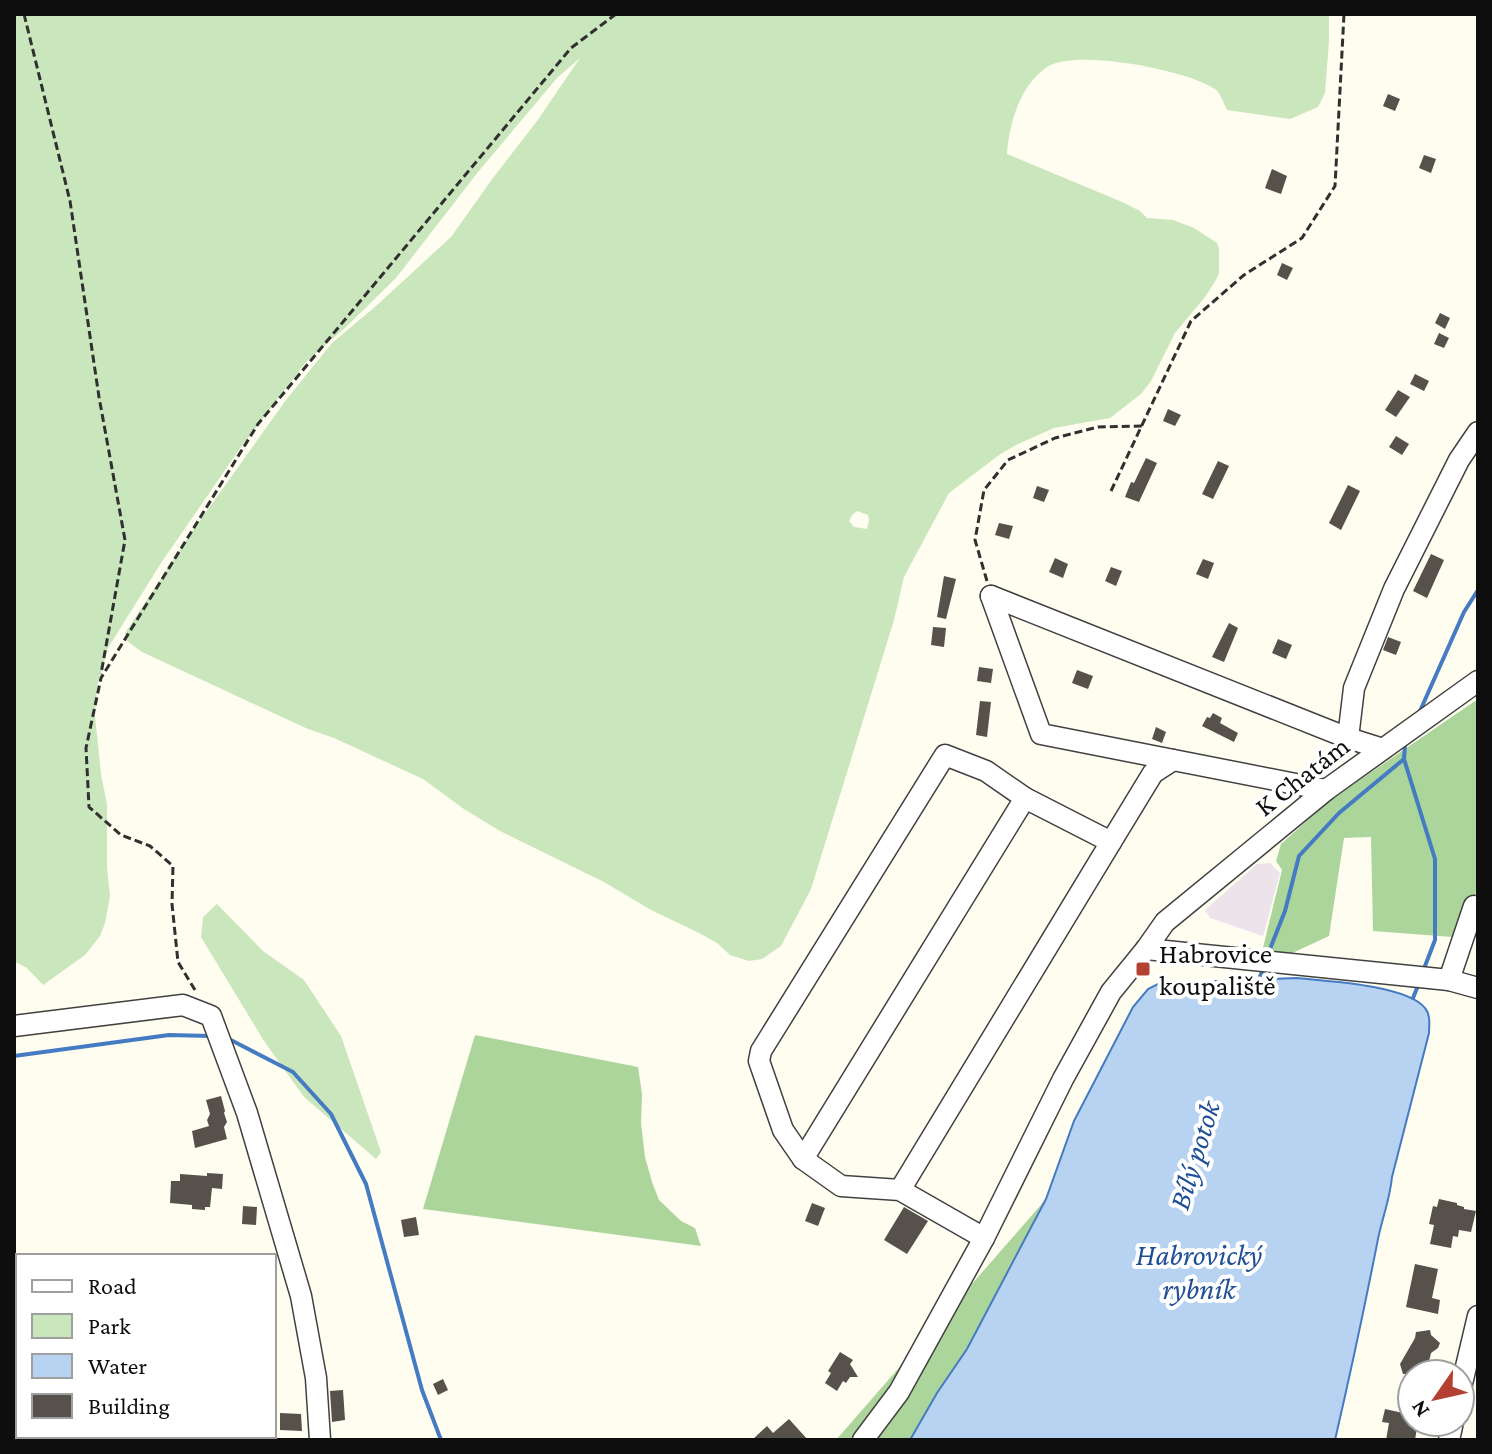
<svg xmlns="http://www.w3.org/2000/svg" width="1492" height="1454" viewBox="0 0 1492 1454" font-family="'Crimson Pro',serif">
  <rect width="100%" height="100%" fill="#fefdf0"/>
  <polygon fill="#ece3eb" points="1270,863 1280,873 1263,936 1210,918 1205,910 1257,864"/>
  <g fill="#cae6bc" fill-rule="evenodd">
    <path d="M14 14H1329V41L1325 93 1318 107 1290 119 1227 110C1224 104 1221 94 1215 89 1187 70 1075 48 1047 67 1020 85 1009 124 1007 154L1122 202 1140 211 1147 218 1173 220 1194 228 1217 243 1219 249V273L1216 280 1205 297 1175 333 1151 381 1141 394 1110 418 1054 428 1016 445 999 455 949 493 904 577 894 620 811 889 781 946 762 959 749 961 730 955 717 943 699 933 651 910 604 882 500 831 464 809 423 779 334 738 308 729 142 652 127 641 125 633 189 536 286 400 332 343 376 306 451 237 493 178 537 121 580 58 557 78 478 172 396 278 345 328 306 362 241 447 161 563 108 648 97 687 95 716 101 774 107 804V868L110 896 105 923 100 936 85 955 43 985 27 968 14 961ZM857 511 868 515 869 521 867 529 854 527 849 521 852 515Z"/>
    <polygon points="217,904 263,951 304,980 341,1036 381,1152 376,1159 304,1097 264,1041 201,937 203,917"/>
  </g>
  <g fill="#acd59c">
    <polygon points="1478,699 1478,889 1452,937 1373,931 1371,837 1344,838 1329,936 1288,955 1262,952 1282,870 1276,861 1281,844 1329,801"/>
    <polygon points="475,1035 638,1067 642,1094 641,1123 645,1157 652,1182 659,1200 681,1221 695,1228 701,1246 423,1209"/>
    <polygon points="1046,1199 967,1349 937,1393 910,1440 836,1440"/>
  </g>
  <path fill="#b8d2f1" stroke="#457bc2" stroke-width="2" d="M1297 978C1327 981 1407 985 1425 1008 1431 1015 1429 1025 1429 1033L1392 1177C1390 1200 1381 1221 1377 1244 1364 1310 1350 1375 1335 1440H910L937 1393 967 1349 1046 1199 1074 1121 1133 1007 1148 989 1160 983Z"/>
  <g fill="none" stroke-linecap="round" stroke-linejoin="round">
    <g stroke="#457bc2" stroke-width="4">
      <polyline points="1420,711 1464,612 1478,590"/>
      <polyline points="1404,759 1435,859 1435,940 1425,966"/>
      <polyline points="1270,949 1285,911 1299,856 1339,813 1404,759 1405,745"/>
      <polyline points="1257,983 1262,972"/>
      <polyline points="1413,998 1417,988"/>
      <polyline points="227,1038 293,1072 331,1114 366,1184 422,1390 441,1440"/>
      <polyline points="14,1056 169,1035 210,1036"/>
    </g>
  </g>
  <g fill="#56514b">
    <polygon points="1388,94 1400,99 1395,111 1383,106"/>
    <polygon points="1424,155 1436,159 1431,173 1419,168"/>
    <polygon points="1272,169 1287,176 1281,194 1265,188"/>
    <polygon points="1282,263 1293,268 1287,280 1277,275"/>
    <polygon points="1440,313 1450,318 1445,329 1435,323"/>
    <polygon points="1439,333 1449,338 1444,348 1434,344"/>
    <polygon points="1415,374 1429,381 1424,391 1410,384"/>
    <polygon points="1398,390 1410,397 1396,417 1385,410"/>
    <polygon points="1168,409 1181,415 1175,426 1163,421"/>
    <polygon points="1396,436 1409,444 1402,455 1389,447"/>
    <polygon points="1146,458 1157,463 1139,502 1125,497 1131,482 1134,483"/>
    <polygon points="1218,461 1229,466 1213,499 1202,494"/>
    <polygon points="1348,485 1360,491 1341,530 1329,523"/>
    <polygon points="1037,486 1049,490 1044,502 1033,498"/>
    <polygon points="999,523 1013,526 1009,539 995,535"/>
    <polygon points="1431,554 1444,560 1427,598 1413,591"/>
    <polygon points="1055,558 1068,564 1063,578 1049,572"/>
    <polygon points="1203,559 1214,563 1208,579 1196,574"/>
    <polygon points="1111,567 1122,571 1116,586 1105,581"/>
    <polygon points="944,576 956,579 946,619 937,617"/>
    <polygon points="1229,623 1238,628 1224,662 1212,657"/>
    <polygon points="933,627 946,628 944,647 931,645"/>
    <polygon points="1388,637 1401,642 1396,655 1383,650"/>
    <polygon points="1278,639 1292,645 1286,659 1272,653"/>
    <polygon points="979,667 993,669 991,683 977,681"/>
    <polygon points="1077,670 1093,676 1088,689 1072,683"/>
    <polygon points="980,701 991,702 987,737 976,735"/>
    <polygon points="1213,713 1222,718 1220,723 1238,733 1234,742 1202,726 1207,717 1210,718"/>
    <polygon points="1156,727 1166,732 1162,743 1152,739"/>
    <polygon points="221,1096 225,1111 224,1113 227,1122 224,1127 227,1139 195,1148 192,1131 209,1126 207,1120 210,1114 206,1100"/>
    <polygon points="207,1173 223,1174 222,1189 212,1188 210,1207 205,1207 205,1210 192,1209 192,1205 170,1203 171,1181 180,1181 180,1174 207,1176"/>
    <polygon points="1439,1199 1457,1203 1457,1205 1464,1207 1464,1209 1476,1211 1471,1232 1459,1230 1458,1237 1453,1236 1451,1248 1430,1244 1434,1225 1429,1224 1433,1206 1437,1207"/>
    <polygon points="812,1203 825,1208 818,1226 805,1221"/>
    <polygon points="243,1206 257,1207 256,1225 242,1224"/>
    <polygon points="904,1207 928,1221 907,1254 884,1240"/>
    <polygon points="416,1217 419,1235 404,1237 401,1220"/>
    <polygon points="1415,1264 1438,1269 1432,1298 1440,1300 1438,1314 1406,1307"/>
    <polygon points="1430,1330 1431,1335 1440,1343 1438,1348 1431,1353 1426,1374 1403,1374 1400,1364 1415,1338 1416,1332"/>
    <polygon points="840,1352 853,1360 850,1364 858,1377 850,1377 846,1383 843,1381 837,1391 825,1383 831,1373 828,1371"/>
    <polygon points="443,1379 448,1390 438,1395 433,1384"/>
    <polygon points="343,1390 345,1420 332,1422 330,1391"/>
    <polygon points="1385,1409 1412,1415 1412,1422 1418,1422 1415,1440 1386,1440 1389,1423 1382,1422"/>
    <polygon points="280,1413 301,1414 302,1431 280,1430"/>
    <polygon points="789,1419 808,1440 752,1440 767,1426 773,1433"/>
  </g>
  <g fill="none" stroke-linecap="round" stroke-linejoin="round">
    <defs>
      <g id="minor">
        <polyline points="991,596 1041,734 1326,790"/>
        <polyline points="991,596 1348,738 1383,749"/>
        <polyline points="1348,738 1354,688 1394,589 1459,460 1478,432"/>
        <polyline points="1146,949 1449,980 1474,906"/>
        <polyline points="1449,980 1478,988"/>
        <polyline points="14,1026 183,1005 211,1016 247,1113 301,1296 316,1378 320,1440"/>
        <polyline points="803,1159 1025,798"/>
        <polyline points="900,1190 1111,842"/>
        <polyline points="984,1238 900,1190 841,1186 803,1159 783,1130 759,1061 761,1051 945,755 986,771 1025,798 1111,842 1153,773 1173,760"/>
        <polyline points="1460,1392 1478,1316"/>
        <polyline points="863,1440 899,1392 984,1238 1063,1079 1111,992 1146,949 1165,922 1326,790 1478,681"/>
        <polyline points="1449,1440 1453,1422"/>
      </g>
    </defs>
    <use href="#minor" stroke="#414141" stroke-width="23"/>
    <g stroke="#303030" stroke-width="3" stroke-dasharray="8 4" stroke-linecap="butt">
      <polyline points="24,14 70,201 99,397 125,540 101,674"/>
      <polyline points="1111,491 1191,321 1244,275 1302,238 1335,186 1344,14"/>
      <polyline points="987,581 975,540 984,490 1008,460 1055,438 1098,427 1142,426"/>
      <polyline points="195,990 178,962 172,904 173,866 150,846 121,835 89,807 86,748 101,678 258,424 571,48 616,14"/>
    </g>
    <use href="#minor" stroke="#fff" stroke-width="20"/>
  </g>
  <rect fill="#b34131" stroke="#fff" stroke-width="3" x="1135" y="961" width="16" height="16" rx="4"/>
  <g text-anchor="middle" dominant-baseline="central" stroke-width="8" stroke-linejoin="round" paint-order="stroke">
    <g font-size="28" fill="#0e0e0e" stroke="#fff">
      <text transform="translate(1302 776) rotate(-38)">K Chatám</text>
    </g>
    <g font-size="28" fill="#0e0e0e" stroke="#fff" text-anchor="start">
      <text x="1159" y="953">Habrovice<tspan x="1159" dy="32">koupaliště</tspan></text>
    </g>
    <g font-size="30" font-style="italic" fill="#214f96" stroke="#fff">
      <text transform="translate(1194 1155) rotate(-73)">Bílý potok</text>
      <text x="1199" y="1254">Habrovický<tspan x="1199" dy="34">rybník</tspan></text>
    </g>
  </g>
  <rect width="1492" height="1454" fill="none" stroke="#0e0e0e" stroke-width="32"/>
  <rect x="16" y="1254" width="260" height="184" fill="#ffffff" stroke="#9f9f9f" stroke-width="2"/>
  <rect x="32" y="1280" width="40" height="12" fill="#ffffff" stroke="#9f9f9f" stroke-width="2"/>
  <text x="88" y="1294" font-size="24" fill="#0e0e0e">Road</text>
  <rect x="32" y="1314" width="40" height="24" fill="#cae6bc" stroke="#9f9f9f" stroke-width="2"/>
  <text x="88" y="1334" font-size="24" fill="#0e0e0e">Park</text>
  <rect x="32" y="1354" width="40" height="24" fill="#b8d2f1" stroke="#9f9f9f" stroke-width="2"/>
  <text x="88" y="1374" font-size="24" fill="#0e0e0e">Water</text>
  <rect x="32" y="1394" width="40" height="24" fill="#56514b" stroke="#9f9f9f" stroke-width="2"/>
  <text x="88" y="1414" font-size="24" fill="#0e0e0e">Building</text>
  <g transform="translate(1436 1398) rotate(236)"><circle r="38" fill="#ffffff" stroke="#9f9f9f" stroke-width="2"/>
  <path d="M0-6L14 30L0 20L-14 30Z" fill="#b34131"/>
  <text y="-12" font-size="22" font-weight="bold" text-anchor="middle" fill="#0e0e0e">N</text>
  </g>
</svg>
